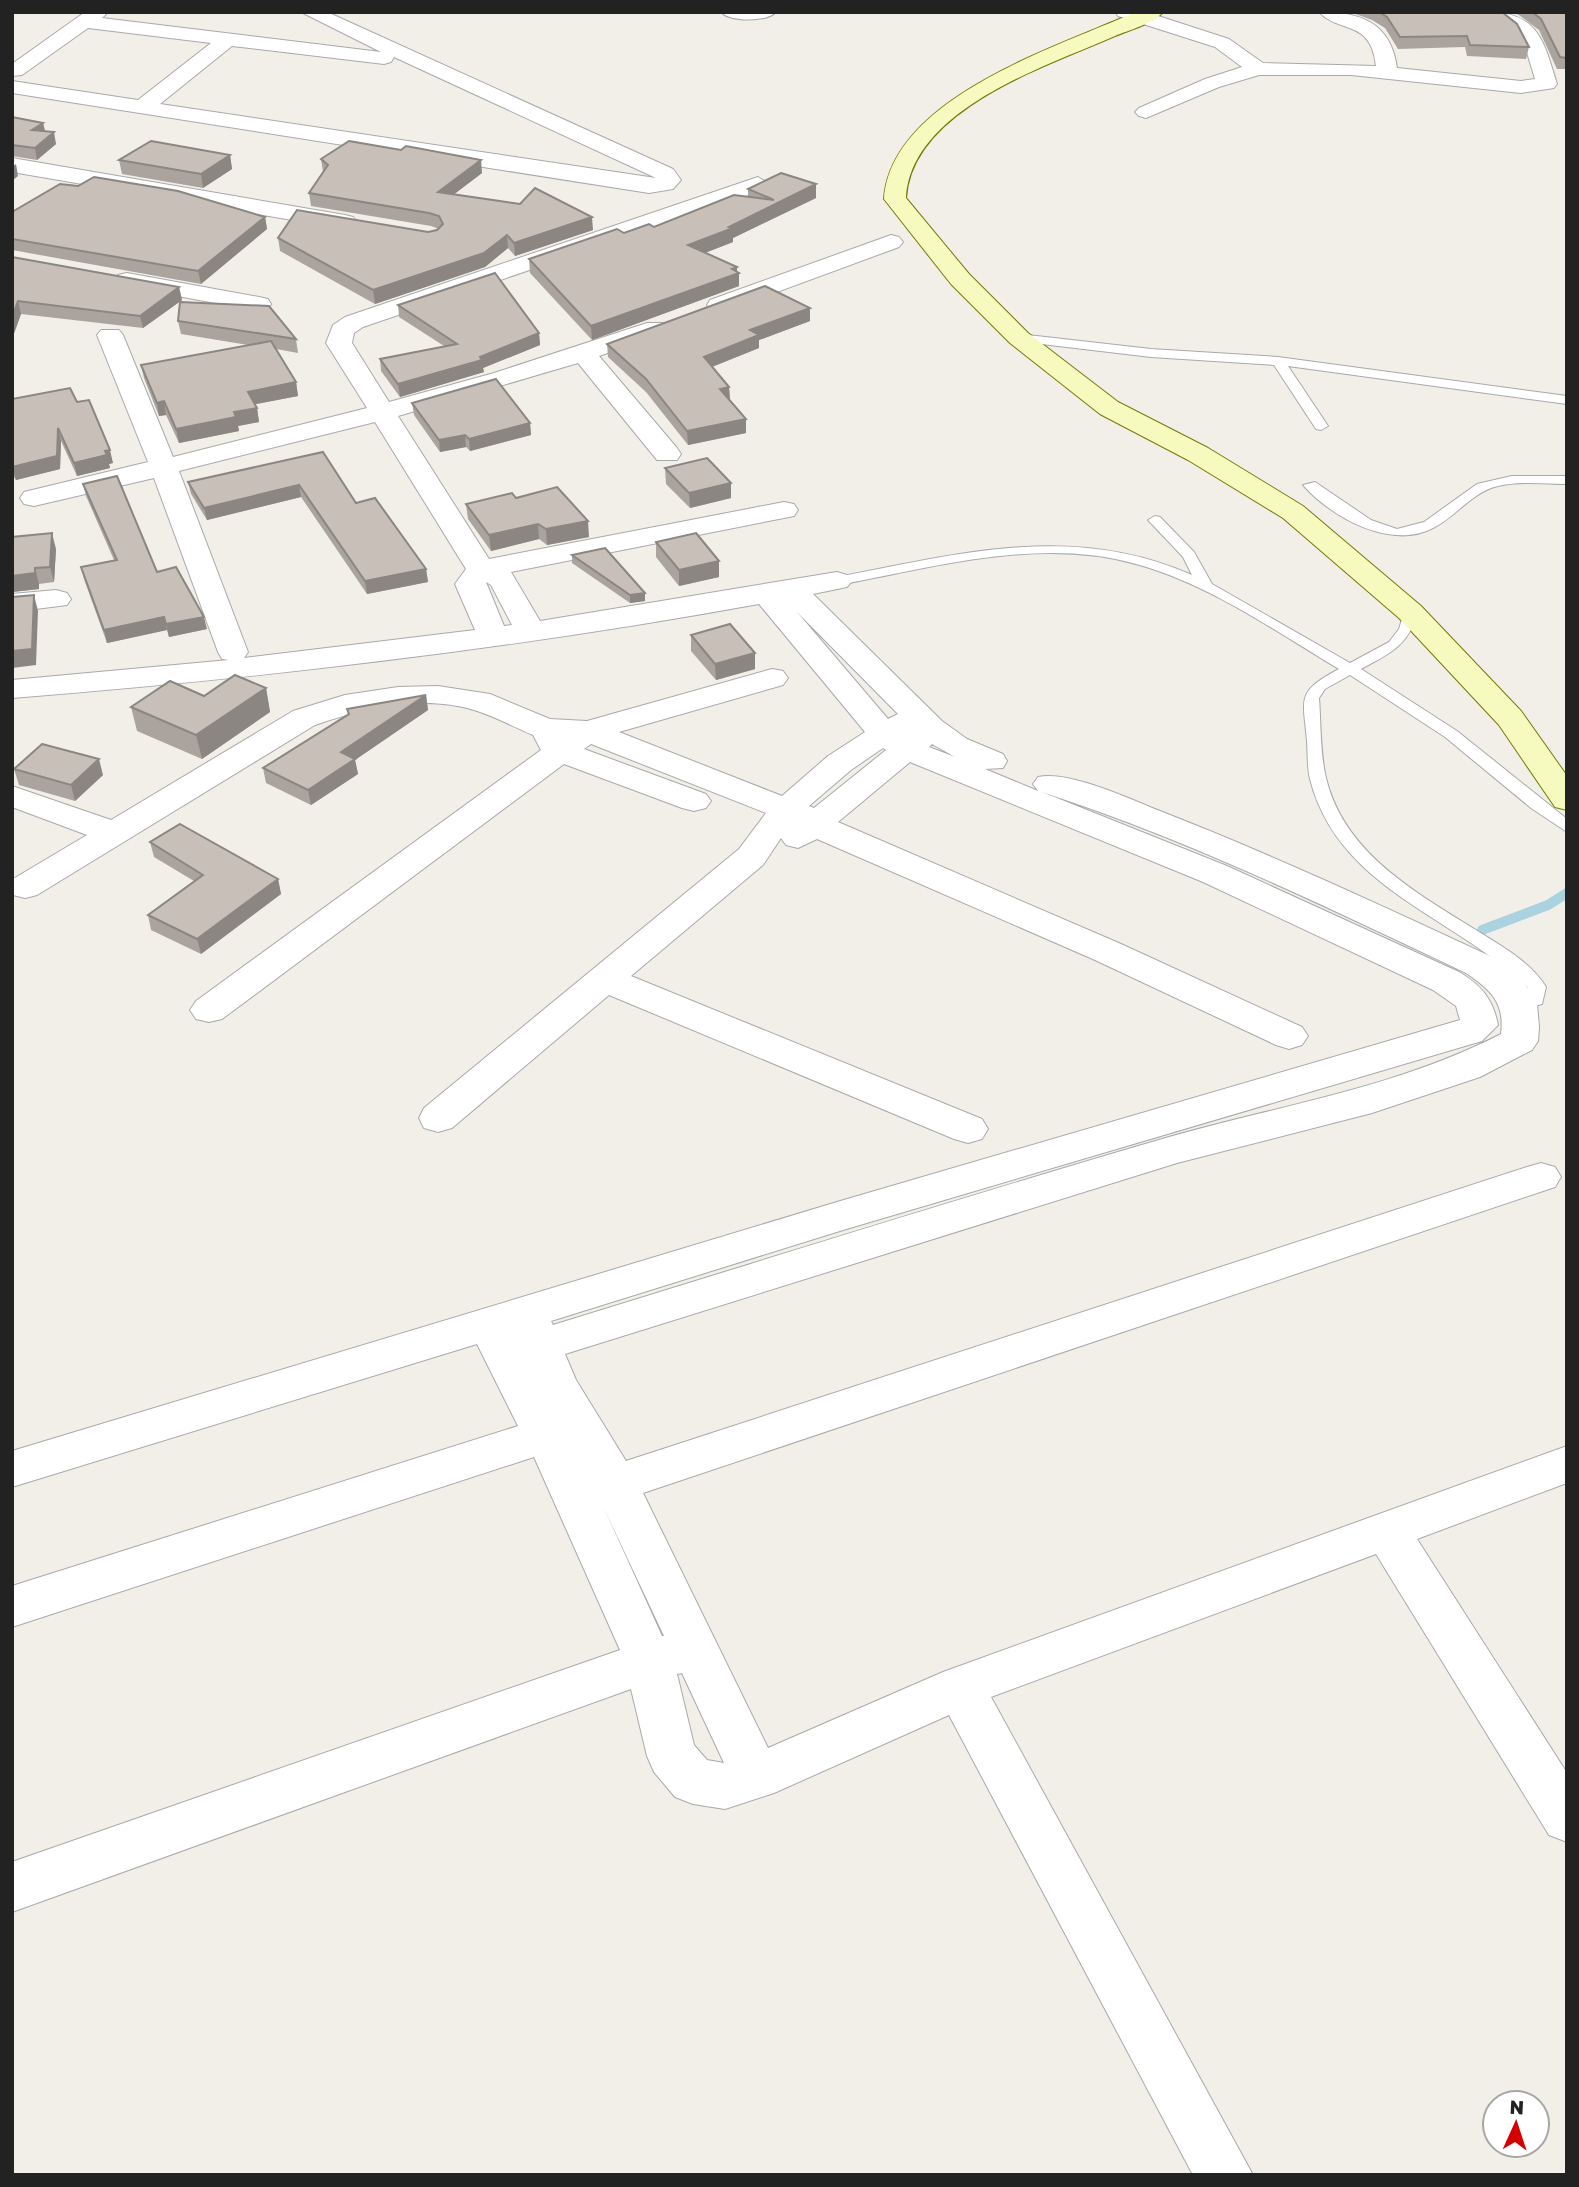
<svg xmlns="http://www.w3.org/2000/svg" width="1579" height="2187" viewBox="0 0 1579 2187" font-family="'Golos Text',sans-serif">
  <rect width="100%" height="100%" fill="#f2efe9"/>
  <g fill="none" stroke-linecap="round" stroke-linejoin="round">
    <polyline stroke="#aad3df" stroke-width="10" points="1482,930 1548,905 1567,893"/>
    <defs>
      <g id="lane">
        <polygon points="1019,334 1151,349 1278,357 1567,396 1567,404 1288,366 1328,426 1321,430 1316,429 1274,365 1151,357 1015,341 1015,335"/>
        <path d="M1512 476H1567V484C1542 484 1514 480 1491 488 1468 497 1454 518 1433 528 1391 550 1332 518 1303 485L1315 482 1371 520 1397 529 1424 522 1477 484Z"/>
        <path d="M1155 516 1160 517 1194 552 1212 584 1350 663 1389 642 1399 629 1405 609H1415L1417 612C1410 645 1389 654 1361 669L1457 731 1567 819V832L1531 808 1445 737 1350 675 1325 689 1319 698C1321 724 1320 753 1326 778 1344 853 1415 892 1476 930 1501 946 1530 961 1546 987L1542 1004 1520 1010 1513 1008 1511 1004 1513 1000 1526 996 1528 988C1456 916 1338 890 1310 779 1307 767 1308 753 1307 741 1303 697 1296 692 1339 669 1275 631 1209 584 1136 564 1039 536 933 568 837 585L830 581 837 577C959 554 1072 522 1192 575L1183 557 1148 520Z"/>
      </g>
      <g id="street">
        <path d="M85 12H108L102 18 381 52 301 12H327L673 169 681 180 673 189 649 193 12 93V81L138 100 211 43 88 28 22 75 12 76V64ZM232 46 384 64 391 62 394 57 656 178 160 104Z"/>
        <path d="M721 12H776C767 22 730 22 721 12Z"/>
        <path d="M1115 12H1146L1229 39 1263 63 1376 66C1371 19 1340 34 1319 12 1360 12 1391 22 1397 68L1521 81 1535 79 1525 46 1517 33 1487 12C1539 12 1544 42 1557 84L1554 88 1521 93 1351 75H1259L1219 87 1146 118 1139 116 1135 112 1139 108 1205 79 1242 67 1215 47 1118 16Z"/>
        <polygon points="12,158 345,215 353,217 357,222 353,227 345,229 12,172"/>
        <path d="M758 177 769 184 766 189 363 327 354 333 352 343 389 402 494 373 647 323H665L668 328 665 333 599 356 677 448 681 454 677 460H657L578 363 398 416 489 559 784 502 794 504 798 510 794 516 784 518 511 572 540 621 837 572 847 575 852 581 847 587 813 594 942 721 967 739 1003 754 1007 761 1003 768 985 769 1038 791 1033 784 1038 777C1068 770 1130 799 1160 811 1273 855 1382 906 1492 957L1513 971 1527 987 1537 1004 1539 1027 1538 1041 1532 1050 1480 1077 1372 1113 1177 1163 565 1354 576 1380 626 1461 1527 1167 1541 1163 1555 1167 1561 1177 1555 1187 643 1493 768 1748 943 1672 1567 1446V1483L1417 1539 1567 1773V1842L1549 1835 1376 1554 991 1697 1253 2175H1193L949 1715 774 1793 725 1809 693 1804 675 1797 654 1772 647 1756 631 1689 12 1912V1862L620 1650 534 1457 12 1627V1586L518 1426 477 1344 12 1487V1451L837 1202 1460 1020 1456 1006 1433 990 1203 882 910 762 838 822 1121 944 1302 1027 1308 1036 1302 1045 1289 1049 1276 1045 1095 960 817 839 798 848 786 845 781 838 763 865 631 976 982 1119 988 1129 982 1139 968 1143 954 1139 609 995 452 1128 438 1132 424 1128 419 1118 424 1108 739 849 766 813 591 744 584 749 706 794 711 801 706 808 694 811 682 808 564 764 222 1019 209 1022 196 1019 190 1010 196 1001 541 750 533 735C514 727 494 716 474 710 423 694 363 708 315 725L37 895 25 898 13 895V879L87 835 12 807V786L111 820 293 711 345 695 398 687 438 686 490 694 550 719 587 721 772 669 783 671 788 678 783 685 619 732 782 796 828 756 865 732 759 604C512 649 263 678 12 698V680L229 660 222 659 218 652 154 478 34 506 24 504 20 498 24 492 148 462 97 335 101 330H119L123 335 173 457 367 408 326 343 333 325 345 317ZM375 422 466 569 455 584 475 630 244 658 248 652 179 471ZM486 582 491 585 512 625 504 626ZM797 612 898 714 888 719ZM932 744 955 757 929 747ZM883 748 886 750 814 808 809 806 851 770ZM1042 792C1189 840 1327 907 1466 973 1491 990 1505 1003 1501 1034 1396 1088 1281 1105 1169 1137 963 1197 758 1262 553 1325L551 1321 843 1230 1482 1041 1498 1025C1493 999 1481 985 1459 972L1227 866ZM603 1506 664 1636H662ZM682 1673 724 1763 707 1760 694 1745 677 1674Z"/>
        <polygon points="891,235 899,237 903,242 899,247 728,310 710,310 707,305 710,300"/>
        <polygon points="127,273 259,297 268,299 271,304 268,309 259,311 118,285 115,280 118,275"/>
        <polygon points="56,590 67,593 71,599 67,605 12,612 12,594"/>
      </g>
      <path id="secondary" d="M1136 12H1163C1153 24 1129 30 1115 36 1047 66 911 109 906 198L969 274 1028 333 1118 402 1208 448 1303 506 1421 606 1521 711 1567 776V810L1555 807 1499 725 1399 618 1283 518 1188 460 1100 414 1010 343 951 284 884 199C891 98 1057 47 1136 12Z"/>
    </defs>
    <use href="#lane" stroke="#a9a9a9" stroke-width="2"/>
    <use href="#street" stroke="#a9a9a9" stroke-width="2"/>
    <use href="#secondary" stroke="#707d05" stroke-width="2"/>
    <use href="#lane" fill="#fff" fill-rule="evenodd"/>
    <use href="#street" fill="#fff" fill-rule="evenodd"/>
    <use href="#secondary" fill="#f7fabf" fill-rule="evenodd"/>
  </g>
  <g fill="#aba49e">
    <polygon points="1350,12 1502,12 1529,47 1526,59 1467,56 1465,47 1398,49 1385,28 1372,20"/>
    <polygon points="1510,12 1567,12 1567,69 1557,69 1539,30 1519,15"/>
    <polygon points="12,117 43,123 45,131 56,144 37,160 12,156"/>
    <polygon points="230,155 232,169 203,188 122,174 119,160"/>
    <polygon points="321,159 482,173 454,194 593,230 515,256 508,248 485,267 375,304 280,251 278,238 428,232 437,230 439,229 431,226 311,206 309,193 323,172"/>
    <polygon points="816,184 816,198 733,238 733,242 705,253 737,272 739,286 592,340 530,273 529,259 624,233 654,227 748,197 748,189"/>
    <polygon points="12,212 265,217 267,229 201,284 12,250"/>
    <polygon points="12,257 179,287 182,300 143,328 21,314 12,339"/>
    <polygon points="398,305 539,333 540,345 483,368 484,372 400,397 381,371 380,359 444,346 399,317"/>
    <polygon points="178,321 296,339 298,353 276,349 296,382 298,396 255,404 257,408 259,422 238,426 239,431 179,443 166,415 159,416 144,378 141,365 248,345 181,334"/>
    <polygon points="810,321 759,340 759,348 712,367 729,387 730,400 746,433 688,445 646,392 608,357 607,344"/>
    <polygon points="12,399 77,402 113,463 109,464 110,468 77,476 61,441 60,469 16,480 12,474"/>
    <polygon points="412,403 530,423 531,435 470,451 466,447 440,452 414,415"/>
    <polygon points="323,452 356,503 426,569 428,582 367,594 301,497 207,520 191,494 188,482"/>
    <polygon points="665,468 731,498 690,508 666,484"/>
    <polygon points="83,484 157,572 207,629 169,637 167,630 107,643 84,579 81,567 114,560 86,496"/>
    <polygon points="516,498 589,537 547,545 539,539 491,551 468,519 466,504"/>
    <polygon points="12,537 56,549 54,582 39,584 39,589 12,592"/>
    <polygon points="656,542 719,561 719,577 679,586 656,557"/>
    <polygon points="572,555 645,593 645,601 630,603 572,563"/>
    <polygon points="691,635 755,669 716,680 691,651"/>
    <polygon points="266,688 270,712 202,759 137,731 131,707"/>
    <polygon points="426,695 428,710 355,760 358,774 311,805 266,783 263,768 348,715 347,709"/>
    <polygon points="14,769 103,775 75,801 19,785"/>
    <polygon points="150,842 278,879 281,894 201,954 151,930 148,915 194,881 154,857"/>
  </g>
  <g fill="#8b8681">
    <polygon points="43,123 46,135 32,130"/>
    <polygon points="54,132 56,144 37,160 35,148"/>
    <polygon points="230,155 232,169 203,188 201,174"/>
    <polygon points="481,160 482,173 440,205 438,192"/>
    <polygon points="16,164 18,176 12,181 12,167"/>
    <polygon points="816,184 816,198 733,238 733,242 689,259 688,245"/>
    <polygon points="265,217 267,229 201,284 198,271"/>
    <polygon points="592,217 593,230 515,256 514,243"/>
    <polygon points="507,235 508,248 485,267 375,304 373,290"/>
    <polygon points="737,267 737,273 739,273 739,286 592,340 591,326"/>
    <polygon points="179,287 182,300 143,328 140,316"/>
    <polygon points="18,301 21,314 12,339 12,317"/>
    <polygon points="810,308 810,321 759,340 759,348 704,370 704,357 750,330"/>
    <polygon points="539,333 540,345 483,368 484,372 400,397 398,384 480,357"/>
    <polygon points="296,382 298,396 251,405 248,392"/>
    <polygon points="729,387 730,400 720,389"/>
    <polygon points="164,401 166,415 159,416 157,403"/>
    <polygon points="257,408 259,422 238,426 239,431 179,443 176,429 234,412"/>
    <polygon points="746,419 746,433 688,445 687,431"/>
    <polygon points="530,423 531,435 470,451 469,439"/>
    <polygon points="58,428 61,441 60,469 16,480 12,467"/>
    <polygon points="465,435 466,447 440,452 439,440"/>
    <polygon points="110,450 113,463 109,464 110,468 77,476 74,463"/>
    <polygon points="731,483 731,498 690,508 689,493"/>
    <polygon points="299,485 301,497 207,520 204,508"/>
    <polygon points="588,521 589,537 547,545 546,529"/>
    <polygon points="538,524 539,539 491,551 489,535"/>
    <polygon points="52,533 56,549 54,582 50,567"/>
    <polygon points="719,561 719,577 679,586 679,570"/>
    <polygon points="35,568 39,584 39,589 12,592 12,576"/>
    <polygon points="426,569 428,582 367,594 365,581"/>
    <polygon points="645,593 645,601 630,603 630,595"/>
    <polygon points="34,595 38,611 36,665 12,668 12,651"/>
    <polygon points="164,617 167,630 107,643 104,630"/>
    <polygon points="204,617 207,629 169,637 166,624"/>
    <polygon points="755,653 755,669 716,680 715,664"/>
    <polygon points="266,688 270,712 202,759 196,735"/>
    <polygon points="426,695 428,710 355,760 358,774 311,805 308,790 341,752"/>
    <polygon points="99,759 103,775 75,801 71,785"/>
    <polygon points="278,879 281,894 201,954 197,939"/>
  </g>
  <g fill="#c7bfb8" stroke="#8b8681" stroke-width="2">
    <polygon points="1379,12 1502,12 1517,24 1529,47 1470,45 1467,36 1400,37 1387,17"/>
    <polygon points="1532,12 1567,12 1567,58 1560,57 1541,19"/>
    <polygon points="12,117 43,123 32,130 54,132 35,148 12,145"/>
    <polygon points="151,141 230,155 201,174 119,160"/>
    <polygon points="349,141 401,150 406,146 481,160 438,192 520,204 535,188 592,217 514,243 507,235 484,253 373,290 278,238 297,210 428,232 437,230 443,224 439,216 429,213 309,193 328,165 321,159"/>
    <polygon points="781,173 816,184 729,227 733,228 688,245 737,267 732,269 739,273 591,326 529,259 617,229 624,233 649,224 654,227 734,195 774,200 748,189"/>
    <polygon points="94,177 178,191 265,217 198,271 12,239 12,212 60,184 78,186"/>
    <polygon points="12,257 179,287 140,316 18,301 12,317"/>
    <polygon points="495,273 539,333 480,357 482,360 398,384 380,359 457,344 398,305"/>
    <polygon points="765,286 810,308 750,330 759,335 704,357 729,387 720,389 746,419 687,431 646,379 607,344"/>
    <polygon points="180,302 269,306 296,339 178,321"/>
    <polygon points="271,341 296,382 248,392 257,408 234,412 236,417 176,429 164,401 157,403 141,365"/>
    <polygon points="496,379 530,423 469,439 465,435 439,440 412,403"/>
    <polygon points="70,388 77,402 89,400 110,450 105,451 107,455 74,463 58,428 57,456 12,467 12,399"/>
    <polygon points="323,452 356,503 375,498 426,569 365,581 299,485 204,508 188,482"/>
    <polygon points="707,458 731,483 689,493 665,468"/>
    <polygon points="117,476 157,572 176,567 204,617 166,624 164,617 104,630 81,567 117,560 83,484"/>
    <polygon points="557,487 588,521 546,529 538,524 489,535 466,504 512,493 516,498"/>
    <polygon points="52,533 50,567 35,568 35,573 12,576 12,537"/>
    <polygon points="696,533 719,561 679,570 656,542"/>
    <polygon points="605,548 645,593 630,595 572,555"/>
    <polygon points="34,595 32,649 12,651 12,597"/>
    <polygon points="730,624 755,653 715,664 691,635"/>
    <polygon points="235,675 266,688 196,735 131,707 170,681 204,696"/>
    <polygon points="426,695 341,752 355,759 308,790 263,768 349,714 347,709"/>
    <polygon points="42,744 99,759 71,785 14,769"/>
    <polygon points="180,824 278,879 197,939 148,915 203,875 150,842"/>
  </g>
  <rect width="1579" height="2187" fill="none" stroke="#222222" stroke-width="28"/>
  <g transform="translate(1516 2124) rotate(3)"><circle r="33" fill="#ffffff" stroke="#a7a7a7" stroke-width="2"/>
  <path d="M0-5L12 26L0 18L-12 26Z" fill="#d40000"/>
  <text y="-10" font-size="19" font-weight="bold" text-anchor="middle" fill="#222222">N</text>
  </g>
</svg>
